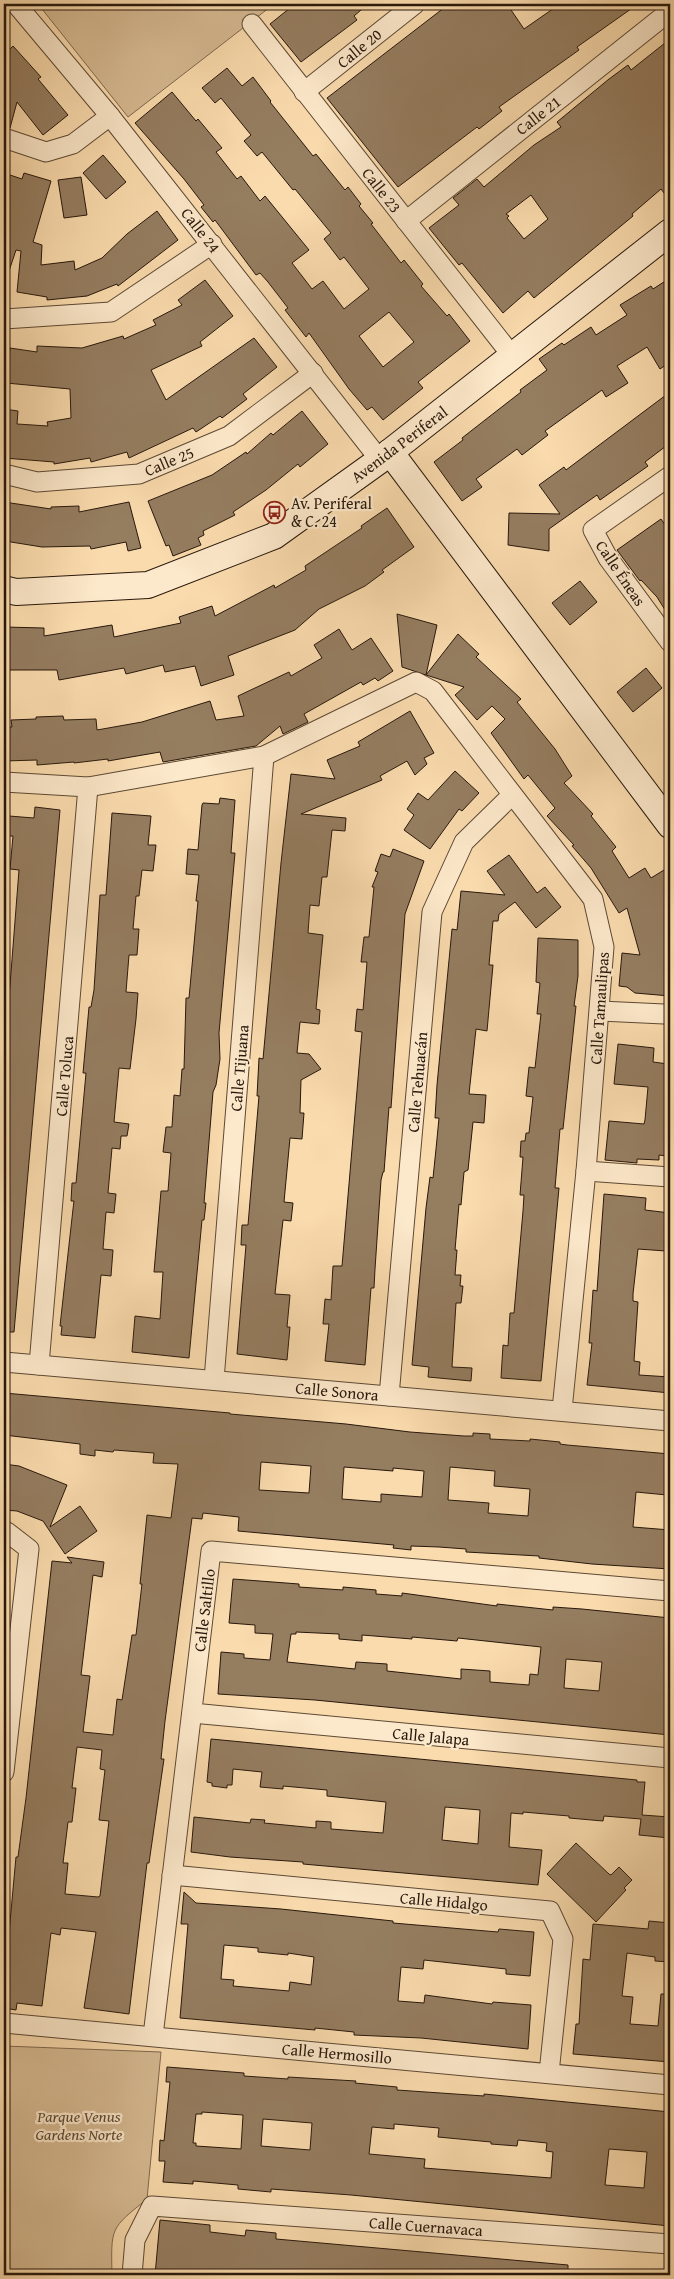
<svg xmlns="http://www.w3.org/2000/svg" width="674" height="2279" viewBox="0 0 674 2279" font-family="'Gentium Book Plus',serif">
  <rect width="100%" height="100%" fill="#fadbad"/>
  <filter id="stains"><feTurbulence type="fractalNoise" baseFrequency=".004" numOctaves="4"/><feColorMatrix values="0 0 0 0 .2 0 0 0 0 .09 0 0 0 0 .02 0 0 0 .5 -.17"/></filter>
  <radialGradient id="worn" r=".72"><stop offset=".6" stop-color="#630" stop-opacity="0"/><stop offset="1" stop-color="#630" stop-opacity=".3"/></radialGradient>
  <g fill="#d6ba92" stroke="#7f694f">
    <polygon points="38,4 274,4 128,117"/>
    <path d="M4 2046 161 2052 147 2199C110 2229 111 2227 112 2275H4Z"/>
  </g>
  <g fill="#957d60" stroke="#28180c" fill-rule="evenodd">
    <polygon points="295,4 368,4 354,16 357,20 301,62 270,24"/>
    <polygon points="449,4 507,4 524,29 560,4 638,4 577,47 579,50 499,107 502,111 479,129 477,127 398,187 327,98"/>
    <path d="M670 39V201L661 189 632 214 633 216 534 298 528 291 503 313 462 263 459 265 429 228 459 205 453 198 477 179 484 187 534 145 561 127 557 122 609 79 628 65 631 70ZM531 195 548 219 524 239 507 218 509 216 506 214Z"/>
    <polygon points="13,46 41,77 38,79 68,115 43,135 17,102 10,128 4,127 4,55"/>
    <path d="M227 68 242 86 253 77 271 101 270 102 313 156 316 154 345 190 348 187 361 204 359 206 373 223 371 224 401 263 404 260 423 284 421 286 447 316 449 314 470 341 418 382 423 388 383 420 372 407 367 410 349 389 309 333 306 337 285 310 288 308 268 282 260 273 256 275 215 220 213 222 201 207 204 205 184 179 135 123 172 92 196 121 198 119 222 148 216 152 237 179 241 176 260 201 265 196 309 250 292 263 312 289 323 281 344 309 369 289 344 257 340 260 324 239 331 233 295 189 293 190 262 152 257 156 244 141 251 135 221 98 215 103 202 88ZM389 312 414 342 383 367 359 336Z"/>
    <polygon points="103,155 126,182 106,199 83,173"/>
    <polygon points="4,173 22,179 24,173 51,181 33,242 42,245 41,265 74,261 75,270 102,258 127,234 157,211 178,240 118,286 117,284 87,296 47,300 47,297 17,292 21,251 16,250 6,280 4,280"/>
    <polygon points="81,177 87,215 64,218 58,180"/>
    <polygon points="670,278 670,362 660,369 647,347 617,366 628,383 606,397 602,390 545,431 548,435 522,455 517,449 476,479 482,487 462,501 434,462 463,440 462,438 521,392 520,390 547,370 539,359 562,343 564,345 591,327 596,335 627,315 620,305 651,286 653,289"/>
    <polygon points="205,280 233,316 200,342 202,346 151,370 166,400 254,338 277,367 243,394 247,399 222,418 220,416 196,432 193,428 129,458 127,452 91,462 90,458 54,464 54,462 4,458 4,409 18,411 17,424 48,426 47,422 71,418 70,389 6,383 10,348 37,352 37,346 82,348 123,336 124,339 156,325 153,320 182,305 178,300"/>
    <polygon points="670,392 670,443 645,462 648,466 600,500 597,495 549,529 549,551 508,545 509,513 560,514 539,485 564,467 566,470"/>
    <polygon points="302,411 328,444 300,467 298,464 266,490 233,512 235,515 203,531 204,535 198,538 201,545 173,556 169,545 166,546 148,501 212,475 246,452 247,454 271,433 273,435"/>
    <polygon points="4,502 51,509 51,507 79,506 79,512 129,502 141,548 128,551 126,542 91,549 90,546 42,547 11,542 4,540"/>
    <polygon points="387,508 414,547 382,570 384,572 365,586 319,609 295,630 228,656 234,675 201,686 195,666 165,672 163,665 126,674 124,668 59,680 57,670 4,670 4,627 44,628 44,636 112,625 114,637 181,623 179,617 212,606 215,616 274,585 275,588 306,570 305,566 362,528 361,526"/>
    <polygon points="661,519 670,532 670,618 657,597 641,580 640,581 617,550"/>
    <polygon points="580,581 597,602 570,625 552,603"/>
    <polygon points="397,614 437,625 426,675 402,667"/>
    <polygon points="339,629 352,650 371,638 393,671 378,681 375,678 363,685 361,682 304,714 308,722 283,734 280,726 256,746 163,762 160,752 108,761 108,759 74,763 74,762 37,765 37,760 4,761 4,745 7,744 7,727 12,727 11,720 36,719 36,717 63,716 64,720 96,719 97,730 142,722 210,701 216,720 244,716 238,696 289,672 291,676 322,658 314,645"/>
    <polygon points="458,634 479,654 476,657 521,699 517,702 555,749 572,776 564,783 593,814 591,816 616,847 612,851 629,878 645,868 651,878 664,870 670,881 670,909 666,911 670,926 670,996 635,993 627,987 619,986 622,953 640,955 627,908 619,913 591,868 572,846 574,845 547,816 555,808 528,775 524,779 491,733 505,719 492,706 477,720 455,695 464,687 426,675"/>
    <polygon points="646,668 662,688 633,712 617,692"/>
    <polygon points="410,711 434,753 424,758 427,764 415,775 407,761 380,776 382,780 301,814 346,818 345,831 332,830 327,877 322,877 319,906 310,905 308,933 323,935 316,1009 320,1010 319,1024 300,1022 297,1053 309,1054 321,1069 301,1080 300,1113 304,1113 302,1139 290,1138 284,1202 293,1203 291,1221 283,1220 275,1294 290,1295 287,1327 290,1327 287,1360 237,1354 246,1245 241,1245 242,1225 248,1225 250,1201 259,1096 257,1096 259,1058 263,1059 281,863 291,774 335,779 327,760 360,746 358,742"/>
    <polygon points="455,771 479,793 462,811 459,809 430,849 404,830 414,815 407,809 418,793 428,800"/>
    <polygon points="220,798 235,800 231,853 235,853 219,1033 220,1059 216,1085 213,1092 204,1203 206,1203 204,1220 202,1220 189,1358 132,1352 135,1316 160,1319 163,1272 154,1272 161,1191 168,1191 171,1153 163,1152 166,1127 172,1127 174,1095 180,1096 182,1069 184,1069 186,998 189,998 198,901 196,901 199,875 186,874 188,849 198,850 202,805 203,803 219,804"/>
    <polygon points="35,807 60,810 14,1332 4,1332 4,1030 7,998 9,998 19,870 10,869 13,836 8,836 9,816 34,818"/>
    <polygon points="112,813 151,816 148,845 156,845 153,871 142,870 139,896 136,896 133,929 139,929 137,955 129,955 126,992 138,993 136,1019 130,1069 119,1068 114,1122 129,1124 127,1136 121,1136 120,1149 112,1148 108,1193 116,1194 114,1213 106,1212 103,1249 113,1250 111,1276 101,1275 95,1338 61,1335 62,1326 60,1326 73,1209 74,1201 71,1201 72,1183 76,1183 86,1073 83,1073 89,1007 91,1007 94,990 100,895 106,895"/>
    <polygon points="393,849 424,861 405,914 391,1108 389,1107 384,1172 383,1172 381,1180 375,1269 374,1288 371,1288 365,1365 325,1361 329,1324 323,1324 325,1299 331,1300 333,1266 342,1266 362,1032 355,1031 357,1009 363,1010 367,962 361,962 364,937 369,937 374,887 372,887 378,872 375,871 381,854 390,857"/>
    <polygon points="509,855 537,893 545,887 561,907 536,928 515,902 499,914 498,921 493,921 489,965 493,965 487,1031 476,1029 469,1094 486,1095 484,1123 473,1122 468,1170 464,1172 461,1205 459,1204 455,1250 457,1250 455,1275 461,1275 460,1286 463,1286 461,1303 456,1303 452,1367 472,1368 471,1381 428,1377 429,1367 412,1365 426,1208 430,1177 433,1178 436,1149 439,1118 435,1118 437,1085 452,929 457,930 461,891 505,895 487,871"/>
    <polygon points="538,938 578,940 578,976 574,1006 576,1006 563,1129 560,1129 555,1188 559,1188 541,1381 501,1378 503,1345 508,1346 510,1313 514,1313 523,1211 524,1195 520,1195 523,1157 520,1157 521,1141 525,1141 526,1133 529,1133 533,1097 526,1096 529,1067 535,1068 541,1014 537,1014 540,983 536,982"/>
    <polygon points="618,1044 654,1048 653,1062 668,1064 668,1066 670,1066 670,1120 667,1156 659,1155 659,1160 637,1159 637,1163 605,1160 609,1121 644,1124 645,1120 648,1087 614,1084"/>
    <polygon points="604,1194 646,1198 645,1210 670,1213 670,1249 666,1248 666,1251 638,1249 633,1294 633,1301 638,1302 634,1361 640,1362 639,1375 670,1377 670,1393 587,1385 592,1343 589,1343 591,1319 593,1290 597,1291"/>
    <path d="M4 1393 230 1413V1414L346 1424 410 1432 464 1436H473V1433L490 1434V1439L530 1441V1439L560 1442V1444L567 1445 670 1454 667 1495 636 1492 633 1527 670 1530V1569L592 1564 539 1558V1556L466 1552V1549L439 1547 411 1546V1550L393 1548 394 1545 238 1531 239 1517 203 1513 202 1519 192 1518 165 1721 161 1759H164L149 1863H147L129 2014 84 2008 96 1932 61 1928 60 1935 51 1933 42 2006 17 2003 16 2010 4 2008V1954L6 1933H9L16 1857H18L26 1798 52 1561 72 1563 67 1557 104 1562 102 1577 93 1575 81 1675 90 1676 83 1732 113 1735 117 1699 122 1700 132 1635H136L142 1584H140L147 1515 171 1518 178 1464 153 1463 154 1453 114 1450 113 1452 95 1450V1456L80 1454V1444L4 1435ZM261 1462 311 1466 309 1493 259 1490ZM344 1467 393 1471V1468L424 1471 422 1497 381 1494V1502L342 1499ZM450 1467 495 1471 494 1486 530 1489 528 1516 488 1513 489 1503 448 1500ZM77 1747 102 1750 100 1769 105 1770 99 1820 109 1821 100 1896 98 1897 65 1894 68 1863H63L68 1822H72L76 1788H72Z"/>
    <polygon points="4,1464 19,1466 67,1485 50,1527 80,1506 97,1531 65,1554 43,1521 17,1511 4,1510"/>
    <path d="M233 1579 299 1584V1587L343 1590V1587L376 1590V1594L402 1596V1593L497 1606V1604L553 1610V1607L582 1609 670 1618V1735L315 1700 218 1694 221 1652 244 1654V1658L270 1660 273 1634 255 1633V1625L229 1623ZM296 1632 339 1634V1639L362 1641V1635L412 1639V1637L457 1641 458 1638 541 1647 538 1675 530 1674 529 1685 490 1682V1671L461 1669V1679L387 1671V1664L356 1662 355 1669 287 1662 291 1634H296ZM566 1659 602 1662 599 1691 564 1688Z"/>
    <path d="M211 1739 637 1780V1782H645L642 1815 670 1817V1838L639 1835 641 1819 604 1816 603 1821 569 1818V1816L523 1812V1814L511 1813 509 1847 542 1850 538 1885 303 1864V1862L230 1857 191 1852 194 1817 250 1823 251 1819 265 1820 264 1823 316 1828V1821L331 1822V1829L383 1833 386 1802 327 1796V1790L283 1786V1789L260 1787 262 1772 233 1769 232 1785H227V1788L212 1786V1783L207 1782ZM445 1807 480 1810 478 1844 442 1840Z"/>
    <polygon points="576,1843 609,1874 611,1875 619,1867 632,1880 624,1888 626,1890 596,1922 547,1874"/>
    <path d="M184 1892 196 1903 281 1909 393 1921V1923L498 1932 499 1929 534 1932 530 1976 506 1974V1969L424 1960 423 1969 401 1967 398 2001 424 2003 425 1995 492 2004 493 2002 531 2005 528 2049 421 2038 354 2035V2032L315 2028V2030L180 2018 188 1924H181ZM224 1945 258 1948V1952L288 1955V1953L314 1957 311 1985 290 1982 289 1991 233 1986 234 1980 221 1979Z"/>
    <polygon points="649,1921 670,1923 670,1962 655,1961 655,1957 627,1953 622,1996 633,1997 630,2024 658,2026 661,1994 670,1994 670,2062 573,2054 576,2024 579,2024 583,1959 590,1960 593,1924 648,1929"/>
    <path d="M167 2067 244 2073V2076L288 2079V2077L356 2081 355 2083 397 2087V2090L484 2096V2094L670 2112V2226L351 2195 271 2189V2192L238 2189V2185L193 2181V2184L163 2182 165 2161H159L160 2140 164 2141 170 2082H166ZM202 2112 243 2115 241 2149 196 2146V2143H193L196 2114H202ZM263 2119 312 2123 310 2150 261 2146ZM394 2124 439 2128 438 2137 491 2142V2144L517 2146 518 2140 547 2143 546 2151 553 2152 551 2178 424 2168 425 2159 369 2154 372 2127 394 2129ZM609 2149 647 2152 644 2188 605 2185Z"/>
    <polygon points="160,2220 210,2225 210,2232 245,2236 246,2230 276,2233 276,2239 568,2265 568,2275 277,2275 278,2274 238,2270 238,2275 155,2275"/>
  </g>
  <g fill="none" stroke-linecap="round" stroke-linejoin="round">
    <defs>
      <g id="street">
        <polyline points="16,4 110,116 380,460"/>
        <polyline points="252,24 513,357"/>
        <polyline points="304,92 415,4"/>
        <polyline points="4,138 46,152 73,144 110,116"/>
        <polyline points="406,221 670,11"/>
        <polyline points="4,319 111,312 212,244"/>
        <polyline points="4,474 37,482 139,474 229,436 313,373"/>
        <polyline points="670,476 593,530 608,558 670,642"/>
        <polyline points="4,782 88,787 264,756 416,682 433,691 593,899 604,947 586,1171 562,1410"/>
        <polyline points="600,1011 664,1014"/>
        <polyline points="586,1171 670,1177"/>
        <polyline points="4,1362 670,1421"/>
        <polyline points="39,1365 88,787"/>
        <polyline points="214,1380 264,756"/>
        <polyline points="389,1396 432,912 464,842 512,795"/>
        <polyline points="4,1532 7,1532 29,1549 4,1772"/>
        <polyline points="192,1713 670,1758"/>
        <polyline points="172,1875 550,1911 563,1939 549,2073"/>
        <polyline points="4,2023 670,2085"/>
        <polyline points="153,2036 211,1551 670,1591"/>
        <polyline points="132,2275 135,2240 152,2206 670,2244"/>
      </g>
      <g id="secondary">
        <polyline points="390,452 670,825"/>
        <polyline points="4,589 16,592 148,585 274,536 380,460 670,232"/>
      </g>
    </defs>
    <use href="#street" stroke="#5c4934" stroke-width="21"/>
    <use href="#secondary" stroke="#28180c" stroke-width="28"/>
    <use href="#street" stroke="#fce8ca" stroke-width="19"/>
    <use href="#secondary" stroke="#fce8ca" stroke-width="26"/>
  </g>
  <defs>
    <symbol id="bus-ring" viewBox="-11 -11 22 22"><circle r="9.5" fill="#fce8ca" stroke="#8f2418" stroke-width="1.5"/><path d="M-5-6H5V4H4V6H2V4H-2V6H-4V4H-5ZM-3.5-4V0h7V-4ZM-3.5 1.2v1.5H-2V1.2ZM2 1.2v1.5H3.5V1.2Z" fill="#8f2418"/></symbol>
  </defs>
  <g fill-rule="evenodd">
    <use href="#bus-ring" x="262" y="500" width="25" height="25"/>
  </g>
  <g text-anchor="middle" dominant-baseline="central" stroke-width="4.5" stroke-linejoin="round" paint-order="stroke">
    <g font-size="16" fill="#28180c" stroke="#fce8ca">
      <text transform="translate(359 48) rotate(-39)">Calle 20</text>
      <text transform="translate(538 115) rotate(-38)">Calle 21</text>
      <text transform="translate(382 190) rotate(52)">Calle 23</text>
      <text transform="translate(201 230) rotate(52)">Calle 24</text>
      <text transform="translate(399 444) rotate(-37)">Avenida Periferal</text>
      <text transform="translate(169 461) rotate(-23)">Calle 25</text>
      <text transform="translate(621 573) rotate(56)">Calle Éneas</text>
      <text transform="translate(599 1008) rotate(-86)">Calle Tamaulipas</text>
      <text transform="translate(239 1068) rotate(-85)">Calle Tijuana</text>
      <text transform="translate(64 1076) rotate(-85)">Calle Toluca</text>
      <text transform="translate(417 1082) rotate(-85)">Calle Tehuacán</text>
      <text transform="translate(337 1391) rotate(5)">Calle Sonora</text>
      <text transform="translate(204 1610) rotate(-83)">Calle Saltillo</text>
      <text transform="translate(431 1736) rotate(5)">Calle Jalapa</text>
      <text transform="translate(444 1901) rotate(5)">Calle Hidalgo</text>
      <text transform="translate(337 2053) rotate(5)">Calle Hermosillo</text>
      <text transform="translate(426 2226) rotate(4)">Calle Cuernavaca</text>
    </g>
    <g font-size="16" fill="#28180c" stroke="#fce8ca" text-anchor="start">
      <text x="291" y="503">Av. Periferal<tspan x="291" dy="18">&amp; C. 24</tspan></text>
    </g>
    <g font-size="16" font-style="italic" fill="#5c4934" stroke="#fce8ca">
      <text x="79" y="2116">Parque Venus<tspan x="79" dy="18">Gardens Norte</tspan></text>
    </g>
  </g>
  <rect width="674" height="2279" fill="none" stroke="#fadbad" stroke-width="20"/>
  <rect x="5" y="5" width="664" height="2269" fill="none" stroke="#28180c" stroke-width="2.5"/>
  <rect x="10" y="10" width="654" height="2259" fill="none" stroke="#28180c"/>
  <rect width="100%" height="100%" filter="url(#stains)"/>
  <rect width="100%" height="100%" fill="url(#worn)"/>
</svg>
